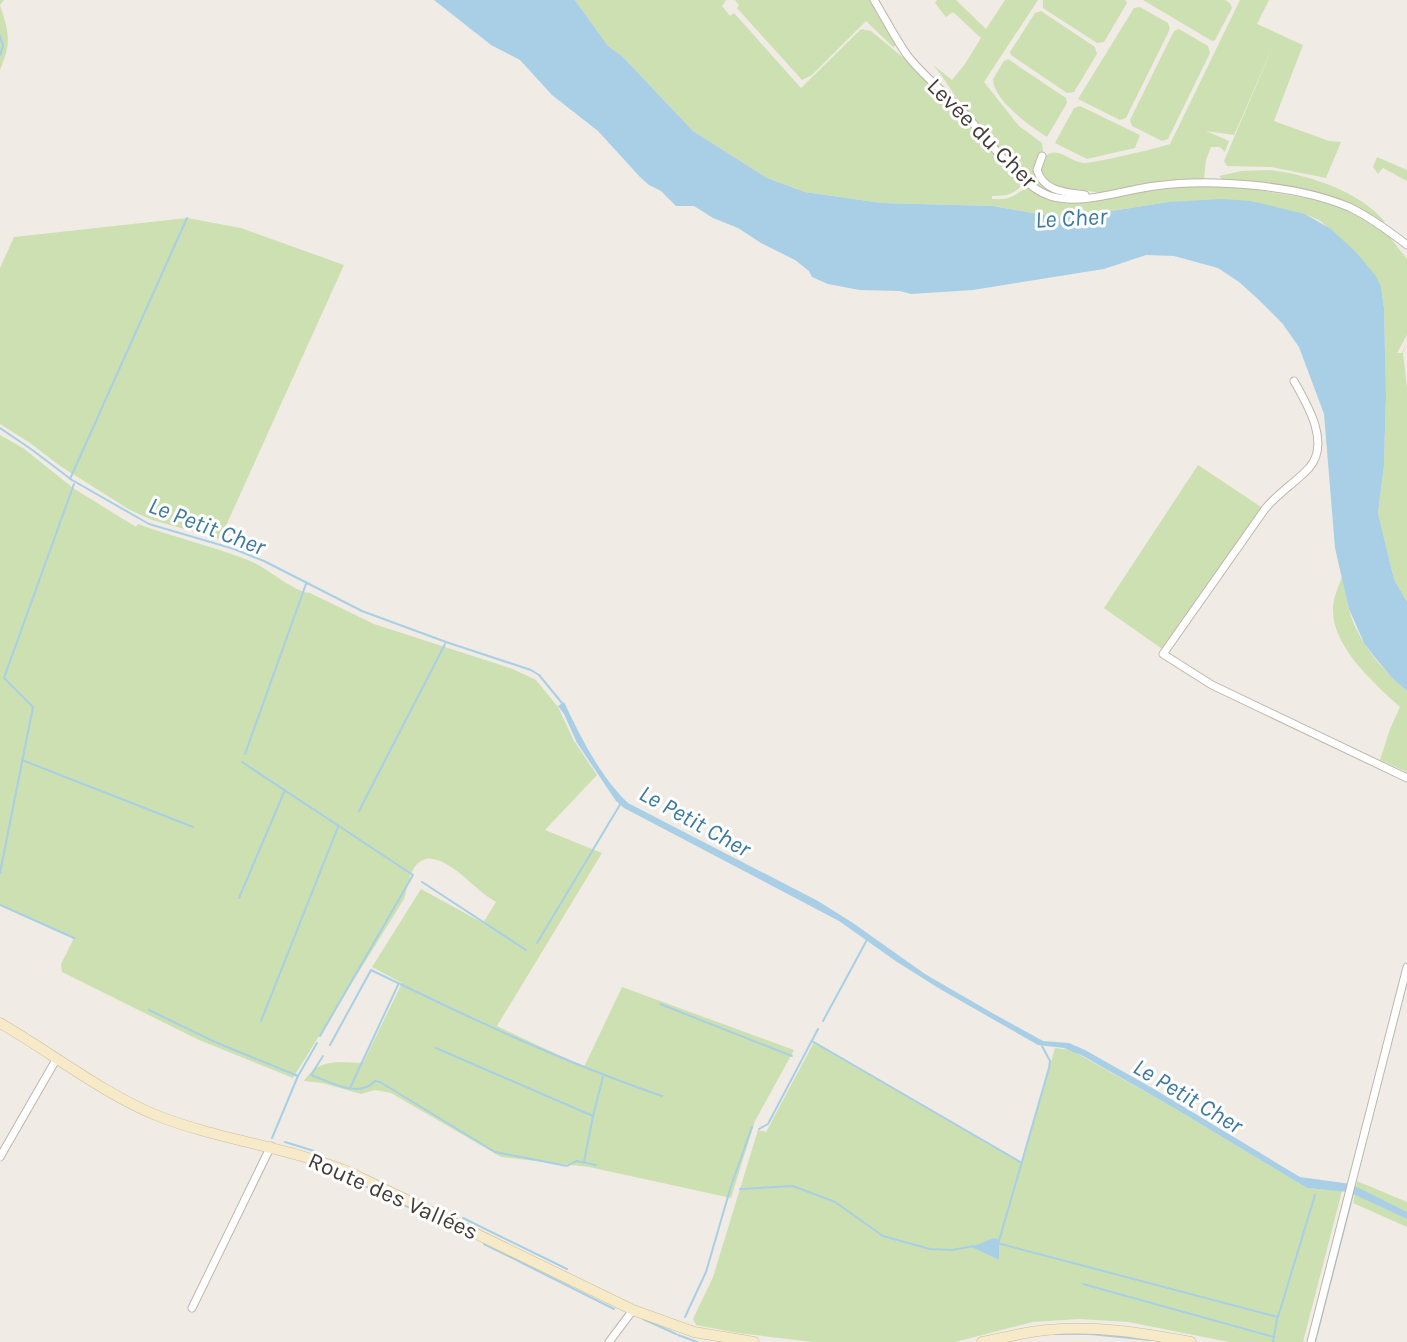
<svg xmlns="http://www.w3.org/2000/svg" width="1407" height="1342" viewBox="0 0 1407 1342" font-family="Karla,sans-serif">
  <rect width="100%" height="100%" fill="#f0ece5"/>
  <g fill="#cde0b2">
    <path d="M0 0H4L0 5C9 33 12 42 0 70Z"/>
    <path d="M575 0H726L722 6 730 16 734 13 801 88 861 29 871 31 911 64 944 101C967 112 1001 159 1019 180L1021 186C1014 195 1003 196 992 196V199C1012 200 1012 196 1028 187L1047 197 1130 193 1200 185 1247 188 1318 200 1347 210 1388 235 1407 259V335L1397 353H1402L1407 340 1403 353 1407 388V602L1394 579 1378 513 1384 465 1386 395 1384 308 1381 286 1357 253 1319 220 1305 214 1168 202 1074 217 1049 216 993 206 882 203 805 192 767 178 693 131 622 56 608 46Z"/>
    <polygon points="735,0 870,0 898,45 893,47 866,21 812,75 802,80 737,8 739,5"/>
    <path d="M937 0H956L986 29 1005 0H1038L984 82 1019 126 1042 143 1043 150 1034 169 1039 182 1048 191C1026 186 975 125 961 104 951 91 944 77 933 65L952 80 965 64 981 38 953 12 946 17 935 3Z"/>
    <polygon points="1043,0 1125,0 1127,3 1104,42 1097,43 1043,8"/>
    <polygon points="1143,0 1225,0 1230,3 1232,8 1215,40 1212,41"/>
    <path d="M1240 0H1269L1257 24 1303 45 1274 121 1329 141 1341 142 1326 178 1271 167 1227 166 1224 161 1274 44 1234 135 1206 131 1229 141 1225 152 1220 147H1211L1206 160 1204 179 1146 184 1101 193 1050 185 1039 171 1043 158C1057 144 1068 161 1083 163 1091 164 1159 148 1170 144Z"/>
    <polygon points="1140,7 1168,23 1170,29 1126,118 1120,120 1078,99 1134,8"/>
    <polygon points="1041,11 1095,47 1097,54 1074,92 1067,93 1011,55 1010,52 1035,13"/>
    <polygon points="1179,29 1208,46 1210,53 1168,139 1162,141 1132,126 1130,120 1174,31"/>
    <path d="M1008 59 1066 98 1067 103 1047 137C1030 126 993 100 993 79L1004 61Z"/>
    <polygon points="1080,106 1140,135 1135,148 1087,159 1055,143 1074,108"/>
    <polygon points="1377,157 1407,170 1407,181 1383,168 1378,174 1373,167"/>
    <path d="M1269 170C1307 174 1361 192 1385 222H1381L1346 203 1223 180 1219 176 1241 171Z"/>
    <polygon points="187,218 241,228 344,265 220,539 152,520 130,510 60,466 30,443 0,424 0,268 14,237"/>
    <path d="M0 435 23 448 73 488 136 527 138 524C174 537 212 546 248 560 267 567 292 591 310 593L374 624 513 669 536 680 558 707 574 741 597 775 545 830 602 853 497 1026 584 1067 622 987 794 1050 755 1121 731 1198 589 1167 501 1157 391 1093 375 1090 361 1094 322 1083 304 1081C320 1057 339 1063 363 1063L402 983 372 967 421 889 483 923 496 902C490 898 483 894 478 889 465 878 430 842 414 868 409 876 407 890 404 899L293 1078 199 1040 62 972 61 964 74 938 0 905Z"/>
    <polygon points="1198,465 1264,509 1162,649 1104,608"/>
    <path d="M1342 576C1345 587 1346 598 1349 609 1357 641 1382 670 1407 691V772L1380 760 1390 729 1400 707C1375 684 1331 646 1333 608 1333 598 1339 586 1342 576Z"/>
    <polygon points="814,1042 1021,1163 1055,1048 1071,1050 1174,1108 1307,1188 1342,1191 1303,1342 1229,1342 1128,1322 1079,1319 1033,1322 955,1342 813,1342 738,1333 696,1325 693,1319 713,1277 758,1130 766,1132"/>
    <polygon points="1357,1181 1407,1202 1407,1212 1356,1188"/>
    <polygon points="1355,1194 1407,1219 1407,1227 1353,1203"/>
  </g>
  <g fill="#a8cfe6">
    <polygon points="434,0 575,0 608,46 622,56 693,131 767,178 805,192 882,203 993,206 1049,216 1074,217 1168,202 1222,199 1251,201 1305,214 1331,229 1357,253 1375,275 1381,286 1384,308 1386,395 1384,465 1378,513 1394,579 1407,602 1407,691 1392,678 1373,655 1364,643 1349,609 1335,548 1324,414 1299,347 1282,323 1258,299 1239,282 1218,268 1174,256 1146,255 1104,269 973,290 911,294 900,291 859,290 828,284 812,277 809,271 795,260 761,243 738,228 713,218 694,206 676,206 661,191 649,185 640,177 598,131 552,95 520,60 491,45"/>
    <path d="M564 702C581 738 600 776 628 803L818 901 853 923 925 974 994 1014 1043 1041 1069 1043 1085 1050 1154 1089 1300 1177 1351 1184 1407 1212V1219L1349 1192 1307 1188 1174 1108 1083 1056 1064 1048 1038 1045 940 989 897 962 839 921 624 808 616 801 577 743 564 714 558 706Z"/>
    <polygon points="994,1238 999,1239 999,1259 997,1259 972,1247"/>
  </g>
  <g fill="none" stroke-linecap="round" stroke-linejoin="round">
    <g stroke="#a8cfe6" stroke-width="2">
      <polyline points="0,36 3,46 0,55"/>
      <polyline points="0,428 31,449 72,480 149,524 234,549 264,561 362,611 446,642 531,670 539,675 562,703"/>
      <polyline points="70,479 187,218"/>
      <polyline points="245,754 306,584"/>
      <polyline points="22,760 193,827"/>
      <polyline points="242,762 413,875 320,1036"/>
      <polyline points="359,811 445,644"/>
      <polyline points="0,873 33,707 4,678 74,484"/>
      <polyline points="422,882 526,950"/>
      <polyline points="239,898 285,790"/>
      <polyline points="0,905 74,938"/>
      <polyline points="537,943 621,803"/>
      <path d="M371 970C468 1017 560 1061 662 1096"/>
      <polyline points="660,1004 792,1056"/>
      <polyline points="149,1010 215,1042 298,1076"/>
      <polyline points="261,1021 338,827"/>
      <polyline points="823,1021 868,938"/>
      <polyline points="812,1041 1022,1163"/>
      <polyline points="330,1045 371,970"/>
      <polyline points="436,1048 593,1116 603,1077"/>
      <path d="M323 1056 311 1075C331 1082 358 1099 375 1081L380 1082 495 1152 567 1166 576 1161 596 1165"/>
      <polyline points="350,1088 398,985"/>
      <polyline points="759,1129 768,1124 818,1029"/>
      <polyline points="272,1138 298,1076 317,1043"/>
      <polyline points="285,1142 314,1151"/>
      <polyline points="584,1162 593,1116"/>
      <polyline points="335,1172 376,1191"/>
      <polyline points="740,1189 793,1186 835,1202 883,1236 930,1249 952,1250 974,1246"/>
      <polyline points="394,1200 471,1238"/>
      <polyline points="463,1218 567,1269"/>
      <polyline points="999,1241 1049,1068 1050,1061 1042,1046"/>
      <polyline points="997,1243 1278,1317 1315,1195"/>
      <polyline points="484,1244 614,1309"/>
      <polyline points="1083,1284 1274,1337"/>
      <polyline points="685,1317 706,1272 731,1186 752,1127"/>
      <polyline points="643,1319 676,1334"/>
      <polyline points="1053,1334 1090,1334 1150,1340"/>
      <polyline points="678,1335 697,1342"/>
      <polyline points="1157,1341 1161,1342"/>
      <polyline points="1273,1342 1277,1319"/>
      <polyline points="1315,1342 1353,1194"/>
    </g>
    <defs>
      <g id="minor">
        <path d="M874 0C885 18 895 38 907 55 923 76 945 92 963 112 986 136 1019 186 1050 196 1081 206 1123 190 1155 186 1211 178 1297 185 1349 207 1370 217 1389 231 1407 245"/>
        <path d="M1042 156 1037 170C1044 192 1066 192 1085 195"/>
        <path d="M1294 381C1307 404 1331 443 1309 468 1295 483 1278 493 1265 509L1163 654 1212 685 1407 778"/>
        <polyline points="0,1157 57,1058"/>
        <polyline points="192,1308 271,1146"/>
        <polyline points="609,1342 633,1310"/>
        <polyline points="1311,1342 1407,967"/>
      </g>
      <g id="secondary">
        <path d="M0 1023C52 1053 102 1093 158 1116 220 1140 287 1147 349 1172L633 1310 694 1332 754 1342"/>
        <path d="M982 1342C1004 1338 1025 1332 1046 1330 1095 1325 1143 1333 1191 1342"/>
      </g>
    </defs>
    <use href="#minor" stroke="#bdb6ac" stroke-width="9"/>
    <use href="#secondary" stroke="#cbbc99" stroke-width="11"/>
    <use href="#minor" stroke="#fff" stroke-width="7"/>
    <use href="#secondary" stroke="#f7eac8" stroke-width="10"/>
  </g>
  <g text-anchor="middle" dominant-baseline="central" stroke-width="6" stroke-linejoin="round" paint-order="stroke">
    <g font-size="23" fill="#423c35" stroke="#fff">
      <text transform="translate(982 133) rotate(45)">Levée du Cher</text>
      <text transform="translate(393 1196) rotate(24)">Route des Vallées</text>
    </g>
    <g font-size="24" font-style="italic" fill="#3c79a0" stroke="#fff">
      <text transform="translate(1071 218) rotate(-3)">Le Cher</text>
      <text transform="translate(207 526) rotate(21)">Le Petit Cher</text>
      <text transform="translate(695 821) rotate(29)">Le Petit Cher</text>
      <text transform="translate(1188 1096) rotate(31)">Le Petit Cher</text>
    </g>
  </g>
</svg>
